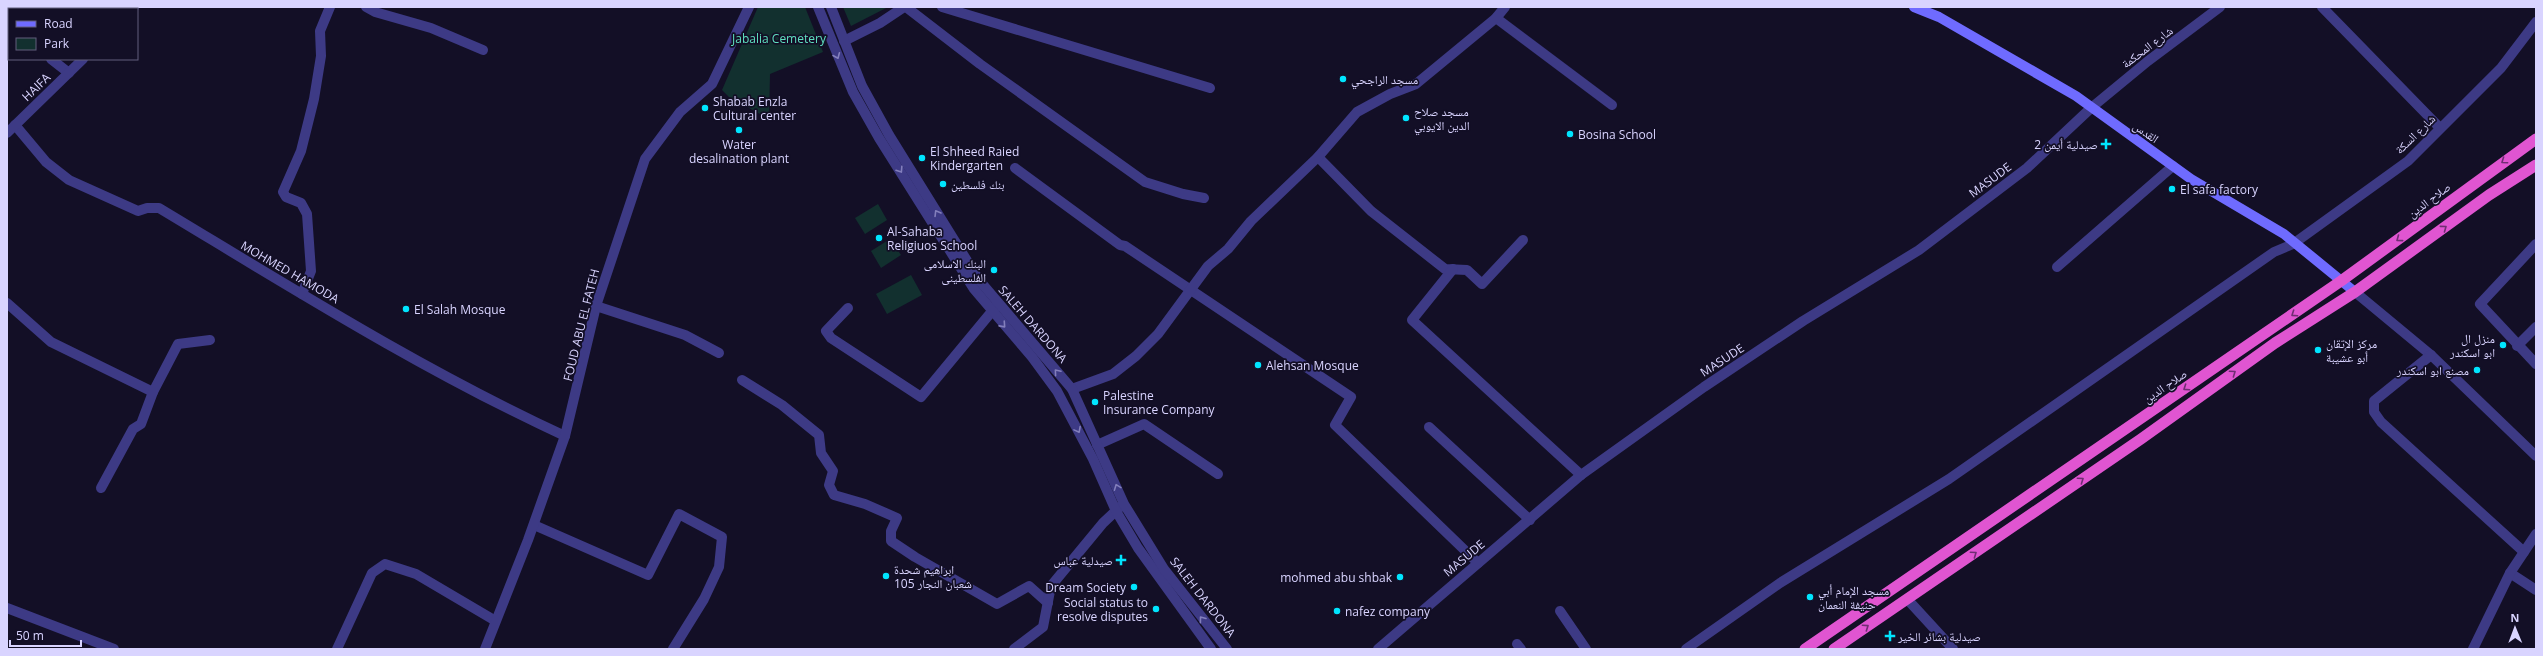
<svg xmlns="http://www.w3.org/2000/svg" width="2543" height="656" viewBox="0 0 2543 656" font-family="'Open Sans','Noto Naskh Arabic',sans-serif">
  <rect width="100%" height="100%" fill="#130f26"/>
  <g fill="#12302f">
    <polygon points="758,7 805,7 823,52 770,74 769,119 729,97 722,90"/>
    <polygon points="843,7 888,7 851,26"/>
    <polygon points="878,204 887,220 865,234 855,218"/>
    <polygon points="890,239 901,255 881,268 871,251"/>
    <polygon points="911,275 922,295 887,314 876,294"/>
  </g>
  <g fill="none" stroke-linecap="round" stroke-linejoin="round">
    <g stroke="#3d3a85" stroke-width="10">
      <polyline points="366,7 375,12 431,28 483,50"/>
      <polyline points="906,7 980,64 1145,182 1183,194 1204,198"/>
      <polyline points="942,7 1210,88"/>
      <polyline points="2322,7 2440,128"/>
      <polyline points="132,9 134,7"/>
      <polyline points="1496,18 1612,105"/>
      <polyline points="7,25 9,27"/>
      <polyline points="844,41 880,23 904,7"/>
      <polyline points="51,59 69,73"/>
      <path d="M15 125 46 162 69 180 138 211 147 208H159C292 288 424 371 565 436"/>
      <polyline points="7,133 83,59"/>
      <polyline points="1318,157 1371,211 1445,269 1467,270 1482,284 1523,240"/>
      <polyline points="1015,168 1120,245 1125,246 1351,397 1335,425 1478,563"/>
      <polyline points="2536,244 2480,304 2536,364"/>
      <polyline points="2057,267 2173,166"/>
      <polyline points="1453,269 1412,320 1581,475"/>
      <polyline points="2355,292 2431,355 2536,456"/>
      <polyline points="302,294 311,271 307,214 301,203 286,197 283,192 301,151 314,99 321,56 320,31 330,7"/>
      <polyline points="7,303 51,342 153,392"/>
      <polyline points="596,306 685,335 719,353"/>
      <polyline points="848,308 826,331 831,338 921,397 998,304"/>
      <polyline points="2517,346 2536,327"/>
      <polyline points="2431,355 2374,401 2374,412 2381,422 2524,552"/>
      <polyline points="742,380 782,405 819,435 821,453 833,471 829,485 834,495 865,504 897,518 891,531 891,541 915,557 997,604 1029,586 1048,603"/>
      <polyline points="1072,389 1113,374 1136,356 1158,334 1208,266 1228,249 1251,221 1318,157 1357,112 1390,94 1416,84 1496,18 1505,7"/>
      <polyline points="1429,427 1530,520"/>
      <polyline points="1097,445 1144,424 1218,474"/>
      <polyline points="101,488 133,429 141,424 153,392 178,344 210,340"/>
      <polyline points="534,525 648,575 679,514 722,537 719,567 704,599 673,649"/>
      <polyline points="2510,573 2536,590"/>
      <polyline points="1908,600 1953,649"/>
      <polyline points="7,608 114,649"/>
      <polyline points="1560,611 1586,649"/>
      <polyline points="1517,644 1521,649"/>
      <polyline points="337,649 372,573 385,564 416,574 494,620"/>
      <polyline points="485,649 528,540 565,436 596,306 645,159 680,112 712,84 749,7"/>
      <polyline points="1014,649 1043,627 1051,586 1103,523 1122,505"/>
      <polyline points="1378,649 1581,475 1704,387 1803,321 1919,250 2027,168 2091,108 2148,61 2220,7"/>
      <polyline points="1686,649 1780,583 1949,479 2274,252 2293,244"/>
      <polyline points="2473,649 2510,573 2536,534"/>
    </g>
    <g stroke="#3d3a85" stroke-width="10">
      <polyline points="818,7 853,92 879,138 974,289 1032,357 1057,391 1093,459 1116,511 1138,548 1211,649"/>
      <polyline points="831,7 862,86 889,135 979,280 1072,389 1124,504 1164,569 1227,649"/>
      <polyline points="2293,244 2408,161 2501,68 2536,22"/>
    </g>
    <polyline stroke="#6f6bff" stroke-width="10" points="1914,7 1939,17 2076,96 2191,179 2284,234 2355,292"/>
    <g stroke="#e055d1" stroke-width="11">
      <polyline points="1805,649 2341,281 2536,139"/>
      <polyline points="1834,649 2141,439 2275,343 2355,292 2489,195 2536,165"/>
    </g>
  </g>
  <defs><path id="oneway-chevron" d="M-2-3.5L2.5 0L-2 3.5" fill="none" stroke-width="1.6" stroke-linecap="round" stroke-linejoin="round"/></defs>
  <g stroke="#837fbc">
    <use href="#oneway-chevron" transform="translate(837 56) rotate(67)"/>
    <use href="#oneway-chevron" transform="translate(900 170) rotate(57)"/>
    <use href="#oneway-chevron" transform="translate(937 213) rotate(-121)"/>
    <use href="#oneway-chevron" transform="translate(1003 325) rotate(48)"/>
    <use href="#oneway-chevron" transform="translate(1057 372) rotate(-130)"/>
    <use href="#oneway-chevron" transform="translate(1078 430) rotate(62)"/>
    <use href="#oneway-chevron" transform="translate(1117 487) rotate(-111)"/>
    <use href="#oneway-chevron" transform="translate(1202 619) rotate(-127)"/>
  </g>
  <g stroke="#6f2e73">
    <use href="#oneway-chevron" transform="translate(2504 161) rotate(145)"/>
    <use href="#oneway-chevron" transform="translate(2444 228) rotate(-36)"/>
    <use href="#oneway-chevron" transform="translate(2399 239) rotate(143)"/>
    <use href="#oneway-chevron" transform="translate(2294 314) rotate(146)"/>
    <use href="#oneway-chevron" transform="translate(2233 373) rotate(-35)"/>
    <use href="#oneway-chevron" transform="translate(2186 388) rotate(146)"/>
    <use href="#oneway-chevron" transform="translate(2081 480) rotate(-35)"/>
    <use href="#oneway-chevron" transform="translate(1974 554) rotate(-35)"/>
    <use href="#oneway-chevron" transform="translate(1866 627) rotate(-34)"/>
  </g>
  <g fill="#00e5ff" stroke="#130f26" stroke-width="1.5">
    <circle cx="1343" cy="79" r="4"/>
    <circle cx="705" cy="108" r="4"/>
    <circle cx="1406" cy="118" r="4"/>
    <circle cx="739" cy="130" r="4"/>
    <circle cx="1570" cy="134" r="4"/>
    <path d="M2104 138h4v4h4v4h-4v4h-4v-4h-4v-4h4z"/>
    <circle cx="922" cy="158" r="4"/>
    <circle cx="943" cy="184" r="4"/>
    <circle cx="2172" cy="189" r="4"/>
    <circle cx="879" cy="238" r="4"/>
    <circle cx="994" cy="270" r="4"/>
    <circle cx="406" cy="309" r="4"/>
    <circle cx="2503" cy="345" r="4"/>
    <circle cx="2318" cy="350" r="4"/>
    <circle cx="1258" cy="365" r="4"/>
    <circle cx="2477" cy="370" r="4"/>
    <circle cx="1095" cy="402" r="4"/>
    <path d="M1119 554h4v4h4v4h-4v4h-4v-4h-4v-4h4z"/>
    <circle cx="886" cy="576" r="4"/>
    <circle cx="1400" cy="577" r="4"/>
    <circle cx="1134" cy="587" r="4"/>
    <circle cx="1810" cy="597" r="4"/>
    <circle cx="1156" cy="609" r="4"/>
    <circle cx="1337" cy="611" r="4"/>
    <path d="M1888 630h4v4h4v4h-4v4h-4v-4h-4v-4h4z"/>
  </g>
  <g text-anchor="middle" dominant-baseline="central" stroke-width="3.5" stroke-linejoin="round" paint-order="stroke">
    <g font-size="12" fill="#5fe0c0" stroke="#130f26">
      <text x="779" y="38">Jabalia Cemetery</text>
    </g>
    <g font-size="12" fill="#d9d4ff" stroke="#130f26">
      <text transform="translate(2147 47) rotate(-37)">شارع المحكمة</text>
      <text transform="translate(36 87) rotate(-44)">HAIFA</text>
      <text transform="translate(2146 132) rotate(35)">القدس</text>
      <text transform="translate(2415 134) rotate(-44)">شارع السكة</text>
      <text transform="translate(1990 180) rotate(-37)">MASUDE</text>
      <text transform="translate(2429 200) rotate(-37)">صلاح الدين</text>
      <text transform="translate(290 272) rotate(30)">MOHMED HAMODA</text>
      <text transform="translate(1033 324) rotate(49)">SALEH DARDONA</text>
      <text transform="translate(581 325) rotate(-76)">FOUD ABU EL FATEH</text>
      <text transform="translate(1722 360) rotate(-33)">MASUDE</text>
      <text transform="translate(2165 386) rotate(-34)">صلاح الدين</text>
      <text transform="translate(1464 558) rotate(-40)">MASUDE</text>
      <text transform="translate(1203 597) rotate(52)">SALEH DARDONA</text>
    </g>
    <g font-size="12" fill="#d9d4ff" stroke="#130f26" text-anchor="start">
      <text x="1351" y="79">مسجد الراجحي</text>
      <text x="713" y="101">Shabab Enzla<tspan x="713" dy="14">Cultural center</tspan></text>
      <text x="1414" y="111">مسجد صلاح<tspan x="1414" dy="14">الدين الايوبي</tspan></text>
      <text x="1578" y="134">Bosina School</text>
      <text x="739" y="144" text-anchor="middle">Water<tspan x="739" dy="14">desalination plant</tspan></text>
      <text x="2098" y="144" text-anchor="end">صيدلية أيمن 2</text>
      <text x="930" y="151">El Shheed Raied<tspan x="930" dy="14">Kindergarten</tspan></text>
      <text x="951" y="184">بنك فلسطين</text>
      <text x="2180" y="189">El safa factory</text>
      <text x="887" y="231">Al-Sahaba<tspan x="887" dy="14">Religiuos School</tspan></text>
      <text x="986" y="263" text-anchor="end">البنك الاسلامى<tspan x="986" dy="14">الفلسطينى</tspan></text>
      <text x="414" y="309">El Salah Mosque</text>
      <text x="2495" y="338" text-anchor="end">منزل ال<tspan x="2495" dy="14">ابو اسكندر</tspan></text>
      <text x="2326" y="343">مركز الإتقان<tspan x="2326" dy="14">أبو عشيبة</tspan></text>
      <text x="1266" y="365">Alehsan Mosque</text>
      <text x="2469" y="370" text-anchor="end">مصنع ابو اسكندر</text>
      <text x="1103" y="395">Palestine<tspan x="1103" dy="14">Insurance Company</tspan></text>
      <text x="1113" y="560" text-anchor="end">صيدلية عباس</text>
      <text x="894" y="569">ابراهيم شحدة<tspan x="894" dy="14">شعبان النجار 105</tspan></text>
      <text x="1392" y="577" text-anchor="end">mohmed abu shbak</text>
      <text x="1126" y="587" text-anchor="end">Dream Society</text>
      <text x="1818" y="590">مسجد الإمام أبي<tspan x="1818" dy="14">حنيفة النعمان</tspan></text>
      <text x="1148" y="602" text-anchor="end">Social status to<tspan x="1148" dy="14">resolve disputes</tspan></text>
      <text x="1345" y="611">nafez company</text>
      <text x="1898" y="636">صيدلية بشائر الخير</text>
    </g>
  </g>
  <rect width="2543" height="656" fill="none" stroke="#d9d4ff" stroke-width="16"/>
  <rect x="8" y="8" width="130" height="52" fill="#130f26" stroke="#625e7d"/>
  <rect x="16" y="21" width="20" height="6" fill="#6f6bff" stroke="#625e7d"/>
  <text x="44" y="28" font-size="12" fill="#d9d4ff">Road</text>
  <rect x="16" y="38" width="20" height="12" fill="#12302f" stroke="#625e7d"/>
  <text x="44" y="48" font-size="12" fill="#d9d4ff">Park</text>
  <g transform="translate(2515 628) rotate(359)" stroke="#130f26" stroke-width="3" paint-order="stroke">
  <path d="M0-3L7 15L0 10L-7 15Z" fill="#d9d4ff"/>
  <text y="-6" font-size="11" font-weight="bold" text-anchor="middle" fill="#d9d4ff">N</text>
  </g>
  <path d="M10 640v6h71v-6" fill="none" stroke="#d9d4ff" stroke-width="2"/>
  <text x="16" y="640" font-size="12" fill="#d9d4ff" stroke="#130f26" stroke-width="3" paint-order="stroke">50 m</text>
</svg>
